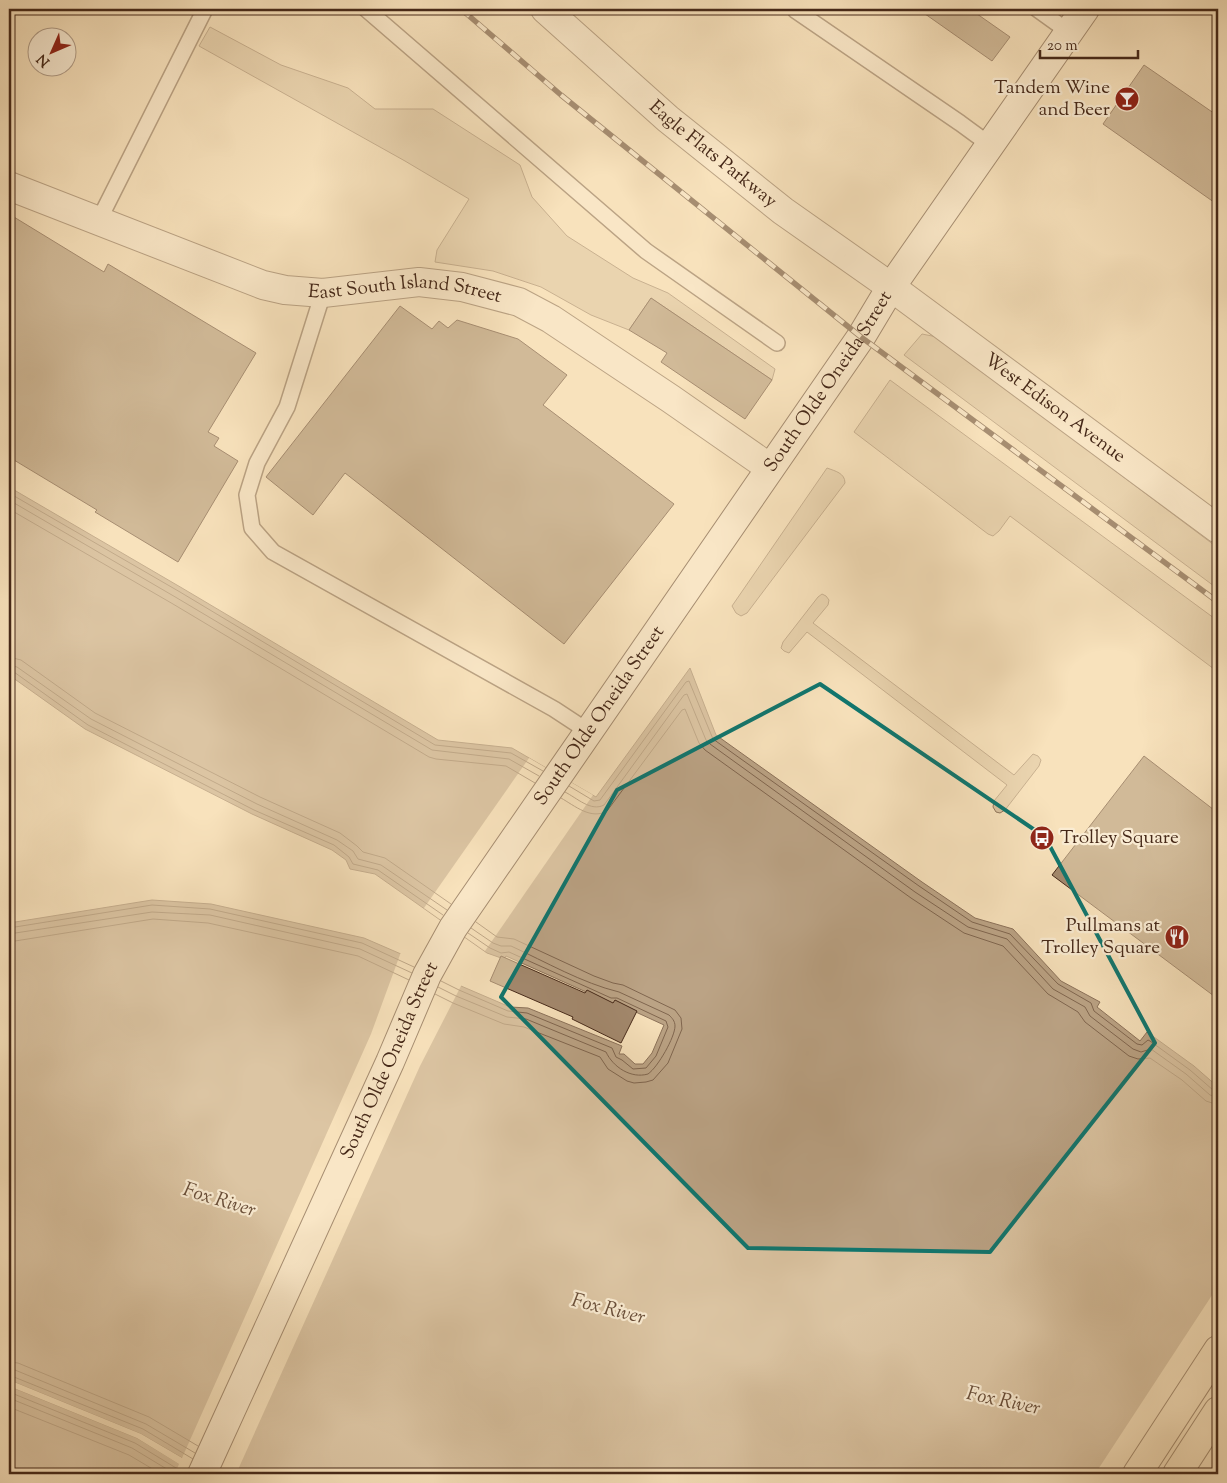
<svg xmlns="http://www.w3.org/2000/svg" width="1227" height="1483" viewBox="0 0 1227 1483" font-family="'Sorts Mill Goudy',serif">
  <rect width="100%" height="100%" fill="#f8e2bc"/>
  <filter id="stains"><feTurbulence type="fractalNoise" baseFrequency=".004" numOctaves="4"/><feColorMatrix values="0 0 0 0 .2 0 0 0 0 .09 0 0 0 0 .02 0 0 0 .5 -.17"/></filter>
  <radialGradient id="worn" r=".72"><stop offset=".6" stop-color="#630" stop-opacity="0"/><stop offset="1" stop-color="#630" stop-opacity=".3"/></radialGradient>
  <g fill="#dac3a0" stroke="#90765c">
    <polygon points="210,27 281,65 348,88 375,109 433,109 520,165 532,197 567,236 633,278 668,293 775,369 772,380 651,298 629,330 591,315 541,287 493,271 435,262 437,250 469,199 405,161 199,46"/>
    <polygon points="922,334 937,337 956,351 1218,548 1218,589 904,355"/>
    <polygon points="890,380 1218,621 1218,672 1010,516 999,531 993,536 988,534 854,432"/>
    <path d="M827 468C835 471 845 473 845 483L747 613 741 616 736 613 732 606Z"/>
    <polygon points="822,594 826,596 829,600 828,605 813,623 1014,775 1033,754 1038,756 1041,760 1039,766 1005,810 1000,813 996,812 993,807 994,801 1007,785 807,632 789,653 784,651 781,648 783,642 818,597"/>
  </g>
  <g fill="#bba385" stroke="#8c725a">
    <polygon points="9,487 182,588 438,740 512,748 596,797 690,668 716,735 922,882 975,918 1013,929 1061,981 1100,1002 1097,1007 1140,1041 1147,1032 1194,1066 1218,1087 1218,1474 222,1474 196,1466 141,1434 9,1380 9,923 152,900 211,904 364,938 401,954 461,986 510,1007 528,1008 622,1046 619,1054 624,1054 635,1064 643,1064 652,1053 664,1025 614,1002 613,1004 506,956 504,959 487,953 375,874 350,869 346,860 332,850 252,814 85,729 9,675"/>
    <polygon points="9,1386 137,1438 196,1474 9,1474"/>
  </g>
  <g fill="#f8e2bc">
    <polygon points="529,758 593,795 485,951 424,908"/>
    <polygon points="401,952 462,984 420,1066 236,1474 213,1474 195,1469 140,1436 9,1382 9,1380 141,1434 182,1458 371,1034"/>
    <polygon points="1218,1286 1218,1474 1095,1474"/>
    <polygon points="9,1384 139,1436 199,1474 175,1474 179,1464 137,1438 9,1386"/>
  </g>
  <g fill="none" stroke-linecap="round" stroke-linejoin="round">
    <g stroke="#80664f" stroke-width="1">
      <polyline points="9,493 180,592 435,745 511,753 543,771"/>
      <polyline points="9,500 177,598 432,750 509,759 539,776"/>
      <polyline points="9,509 173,604 429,757 436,759 506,766 535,783"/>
      <polyline points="9,657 21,660 95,713 260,797 340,833 357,846 363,852 385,858 451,904"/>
      <polyline points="9,665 17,667 91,719 257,804 337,840 353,851 358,859 381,865 447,910"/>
      <polyline points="9,671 14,672 88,725 254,810 334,845 349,857 353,864 378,870 443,915"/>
      <polyline points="569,786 594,801 600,800 686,682 689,681 713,739 919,886 972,922 1010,934 1058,984 1091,1003 1094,1011 1137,1044 1142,1045 1148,1040 1150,1041 1190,1070 1213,1090 1218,1091"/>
      <path d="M565 792C577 798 591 812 604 805L684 695 687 694 706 740 710 744 915 892 968 927 1007 939 1053 989 1085 1007 1090 1016 1133 1049 1141 1052 1151 1049 1186 1074 1210 1095 1218 1097"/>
      <path d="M561 798C575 806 591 820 607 811L682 710 685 709 699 743 705 750 911 898 964 933 1003 946 1048 994 1078 1012 1085 1022 1129 1056 1138 1059 1150 1058 1182 1080 1206 1101 1218 1105"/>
      <polyline points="9,928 152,905 210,909 362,943 414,967"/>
      <polyline points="9,934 152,912 210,915 360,949 412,973"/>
      <polyline points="9,942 153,919 208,923 358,956 409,980"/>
      <polyline points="441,981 459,990 508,1011 527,1013 612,1048 616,1057 622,1060 633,1069 646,1068 656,1056 668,1027 666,1021 617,998 611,998 589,988 509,952 501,953 490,948 468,933"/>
      <path d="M438 987 456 996 507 1017 526 1019 606 1052C613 1067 631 1079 648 1074 658 1067 675 1037 675 1026 675 1021 672 1018 669 1015L619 992C582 983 546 962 511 946H501L493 943 471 928"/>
      <polyline points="435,994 453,1003 504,1024 524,1027 600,1057 608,1069 627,1081 634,1083 646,1082 653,1080 668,1063 682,1029 681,1018 675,1010 623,985 613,983 594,976 514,939 497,937 476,922"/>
      <polyline points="9,1362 18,1363 149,1417 198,1446"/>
      <polyline points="9,1369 15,1370 146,1424 195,1453"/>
      <polyline points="9,1375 143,1429 193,1459"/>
      <polyline points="9,1392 135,1443 186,1474"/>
      <polyline points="9,1398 132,1448 175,1474"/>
      <polyline points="9,1407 129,1455 161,1474"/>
    </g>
  </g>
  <g fill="#a3896e" stroke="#462919">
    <polygon points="918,9 970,9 1010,37 992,61"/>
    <polygon points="1144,65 1218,116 1218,205 1103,124"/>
    <polygon points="9,214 104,272 108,264 256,353 208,432 219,438 214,446 238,461 178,562 95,512 97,510 9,457"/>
    <polygon points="651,298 772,380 745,419 661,362 667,353 629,330"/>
    <polygon points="400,306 432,329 439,321 448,328 457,320 518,339 567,375 543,405 674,504 564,644 345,473 313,515 266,477"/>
    <polygon points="1144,756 1218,813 1218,999 1052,875"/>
    <polygon points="501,956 585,993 587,990 613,1003 615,1000 637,1011 621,1043 572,1019 573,1017 490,981"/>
  </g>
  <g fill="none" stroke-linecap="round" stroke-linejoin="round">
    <defs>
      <g id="lane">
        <polyline points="366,9 646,251 777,343"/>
        <polyline points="796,9 795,10 960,123 990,145"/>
        <polyline points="1037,9 1069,32"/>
        <polyline points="99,220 205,9"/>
        <polyline points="323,293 287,407 257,463 247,495 252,528 273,552 554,709 589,732"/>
      </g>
      <g id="street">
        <path id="s1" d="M545 9 668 119 783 211 891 287 1218 529"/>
        <path id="s2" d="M9 186 263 285 285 290 323 293 419 282 462 287 519 302 551 319 671 399 770 468"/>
      </g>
      <g id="secondary">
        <path id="s3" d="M202 1474 390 1062 427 975 453 928 861 337 891 287 1085 9"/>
      </g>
      <g id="primary">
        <polyline points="1137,1474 1218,1350"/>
        <polyline points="1177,1474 1218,1411"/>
      </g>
    </defs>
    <use href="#lane" stroke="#725742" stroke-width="18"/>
    <use href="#street" stroke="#725742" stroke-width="30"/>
    <use href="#secondary" stroke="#462919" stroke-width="30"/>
    <use href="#primary" stroke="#462919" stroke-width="30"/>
    <use href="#lane" stroke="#faecd3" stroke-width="15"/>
    <use href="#street" stroke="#faecd3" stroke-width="28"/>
    <use href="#secondary" stroke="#faecd3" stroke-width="28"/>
    <use href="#primary" stroke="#f8e2bc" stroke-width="28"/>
    <defs>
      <polyline id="rail" points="461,9 561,95 861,337 1218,602"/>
    </defs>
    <use href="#rail" stroke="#462919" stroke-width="5.5"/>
    <use href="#rail" stroke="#faecd3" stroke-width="4" stroke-dasharray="11" stroke-linecap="butt"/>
  </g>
  <path d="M0 0H1227V1483H0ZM820 684 1045 837 1155 1043 990 1252 748 1248 501 997 617 790Z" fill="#f8e2bc" fill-opacity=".55" fill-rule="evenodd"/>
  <path fill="none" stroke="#0f766e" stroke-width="4" stroke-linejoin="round" d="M820 684 1045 837 1155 1043 990 1252 748 1248 501 997 617 790Z"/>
  <defs>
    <symbol id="bar-disc" viewBox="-11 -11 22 22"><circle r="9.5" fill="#8f2418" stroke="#faecd3"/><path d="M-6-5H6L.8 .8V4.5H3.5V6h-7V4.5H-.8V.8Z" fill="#fff"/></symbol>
    <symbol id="bus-disc" viewBox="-11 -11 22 22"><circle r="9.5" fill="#8f2418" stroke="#faecd3"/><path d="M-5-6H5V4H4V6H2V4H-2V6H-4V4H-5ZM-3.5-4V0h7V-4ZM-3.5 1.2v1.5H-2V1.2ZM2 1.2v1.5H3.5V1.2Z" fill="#fff"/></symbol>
    <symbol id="restaurant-disc" viewBox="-11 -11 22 22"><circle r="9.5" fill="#8f2418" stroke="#faecd3"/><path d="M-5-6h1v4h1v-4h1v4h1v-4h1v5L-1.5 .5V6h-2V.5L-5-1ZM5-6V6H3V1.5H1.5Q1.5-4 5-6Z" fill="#fff"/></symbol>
  </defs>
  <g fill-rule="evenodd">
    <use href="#bar-disc" x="1113" y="85" width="28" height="28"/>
    <use href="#bus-disc" x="1028" y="824" width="28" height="28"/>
    <use href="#restaurant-disc" x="1163" y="923" width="28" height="28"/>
  </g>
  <g text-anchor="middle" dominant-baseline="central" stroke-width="4.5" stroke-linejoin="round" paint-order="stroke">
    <g font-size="19" fill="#462919" stroke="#faecd3" text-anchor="end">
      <text x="1110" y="88">Tandem Wine<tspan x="1110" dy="22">and Beer</tspan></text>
      <text x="1060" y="838" text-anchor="start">Trolley Square</text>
      <text x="1160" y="926">Pullmans at<tspan x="1160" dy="22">Trolley Square</tspan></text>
    </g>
    <g font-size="19" fill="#462919" stroke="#faecd3">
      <text stroke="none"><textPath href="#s1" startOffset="222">Eagle Flats Parkway</textPath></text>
      <text stroke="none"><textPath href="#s2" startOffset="416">East South Island Street</textPath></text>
      <text stroke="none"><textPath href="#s3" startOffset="1264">South Olde Oneida Street</textPath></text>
      <text stroke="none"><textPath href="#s1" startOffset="648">West Edison Avenue</textPath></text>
      <text stroke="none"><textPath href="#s3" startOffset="859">South Olde Oneida Street</textPath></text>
      <text stroke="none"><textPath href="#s3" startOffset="454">South Olde Oneida Street</textPath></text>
    </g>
    <g font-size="20" font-style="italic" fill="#694e39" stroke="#faecd3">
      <text transform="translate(219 1201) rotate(17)">Fox River</text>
      <text transform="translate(608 1310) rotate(14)">Fox River</text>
      <text transform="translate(1003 1402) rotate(12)">Fox River</text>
    </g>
  </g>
  <rect width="1227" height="1483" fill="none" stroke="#f8e2bc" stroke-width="30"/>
  <rect x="10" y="10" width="1207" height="1463" fill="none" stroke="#462919" stroke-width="2.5"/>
  <rect x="15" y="15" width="1197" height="1453" fill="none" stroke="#462919"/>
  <g transform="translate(52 52) rotate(225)"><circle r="24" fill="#faecd3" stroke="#b29e89"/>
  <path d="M0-4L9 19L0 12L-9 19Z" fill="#8f2418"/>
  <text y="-8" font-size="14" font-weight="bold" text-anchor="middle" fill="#462919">N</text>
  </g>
  <path d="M1040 50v8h98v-8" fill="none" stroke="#462919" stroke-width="2.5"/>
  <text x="1047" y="50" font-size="15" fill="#462919" stroke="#faecd3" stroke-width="4" paint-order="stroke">20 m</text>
  <rect width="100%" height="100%" filter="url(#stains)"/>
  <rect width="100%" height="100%" fill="url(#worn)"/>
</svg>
